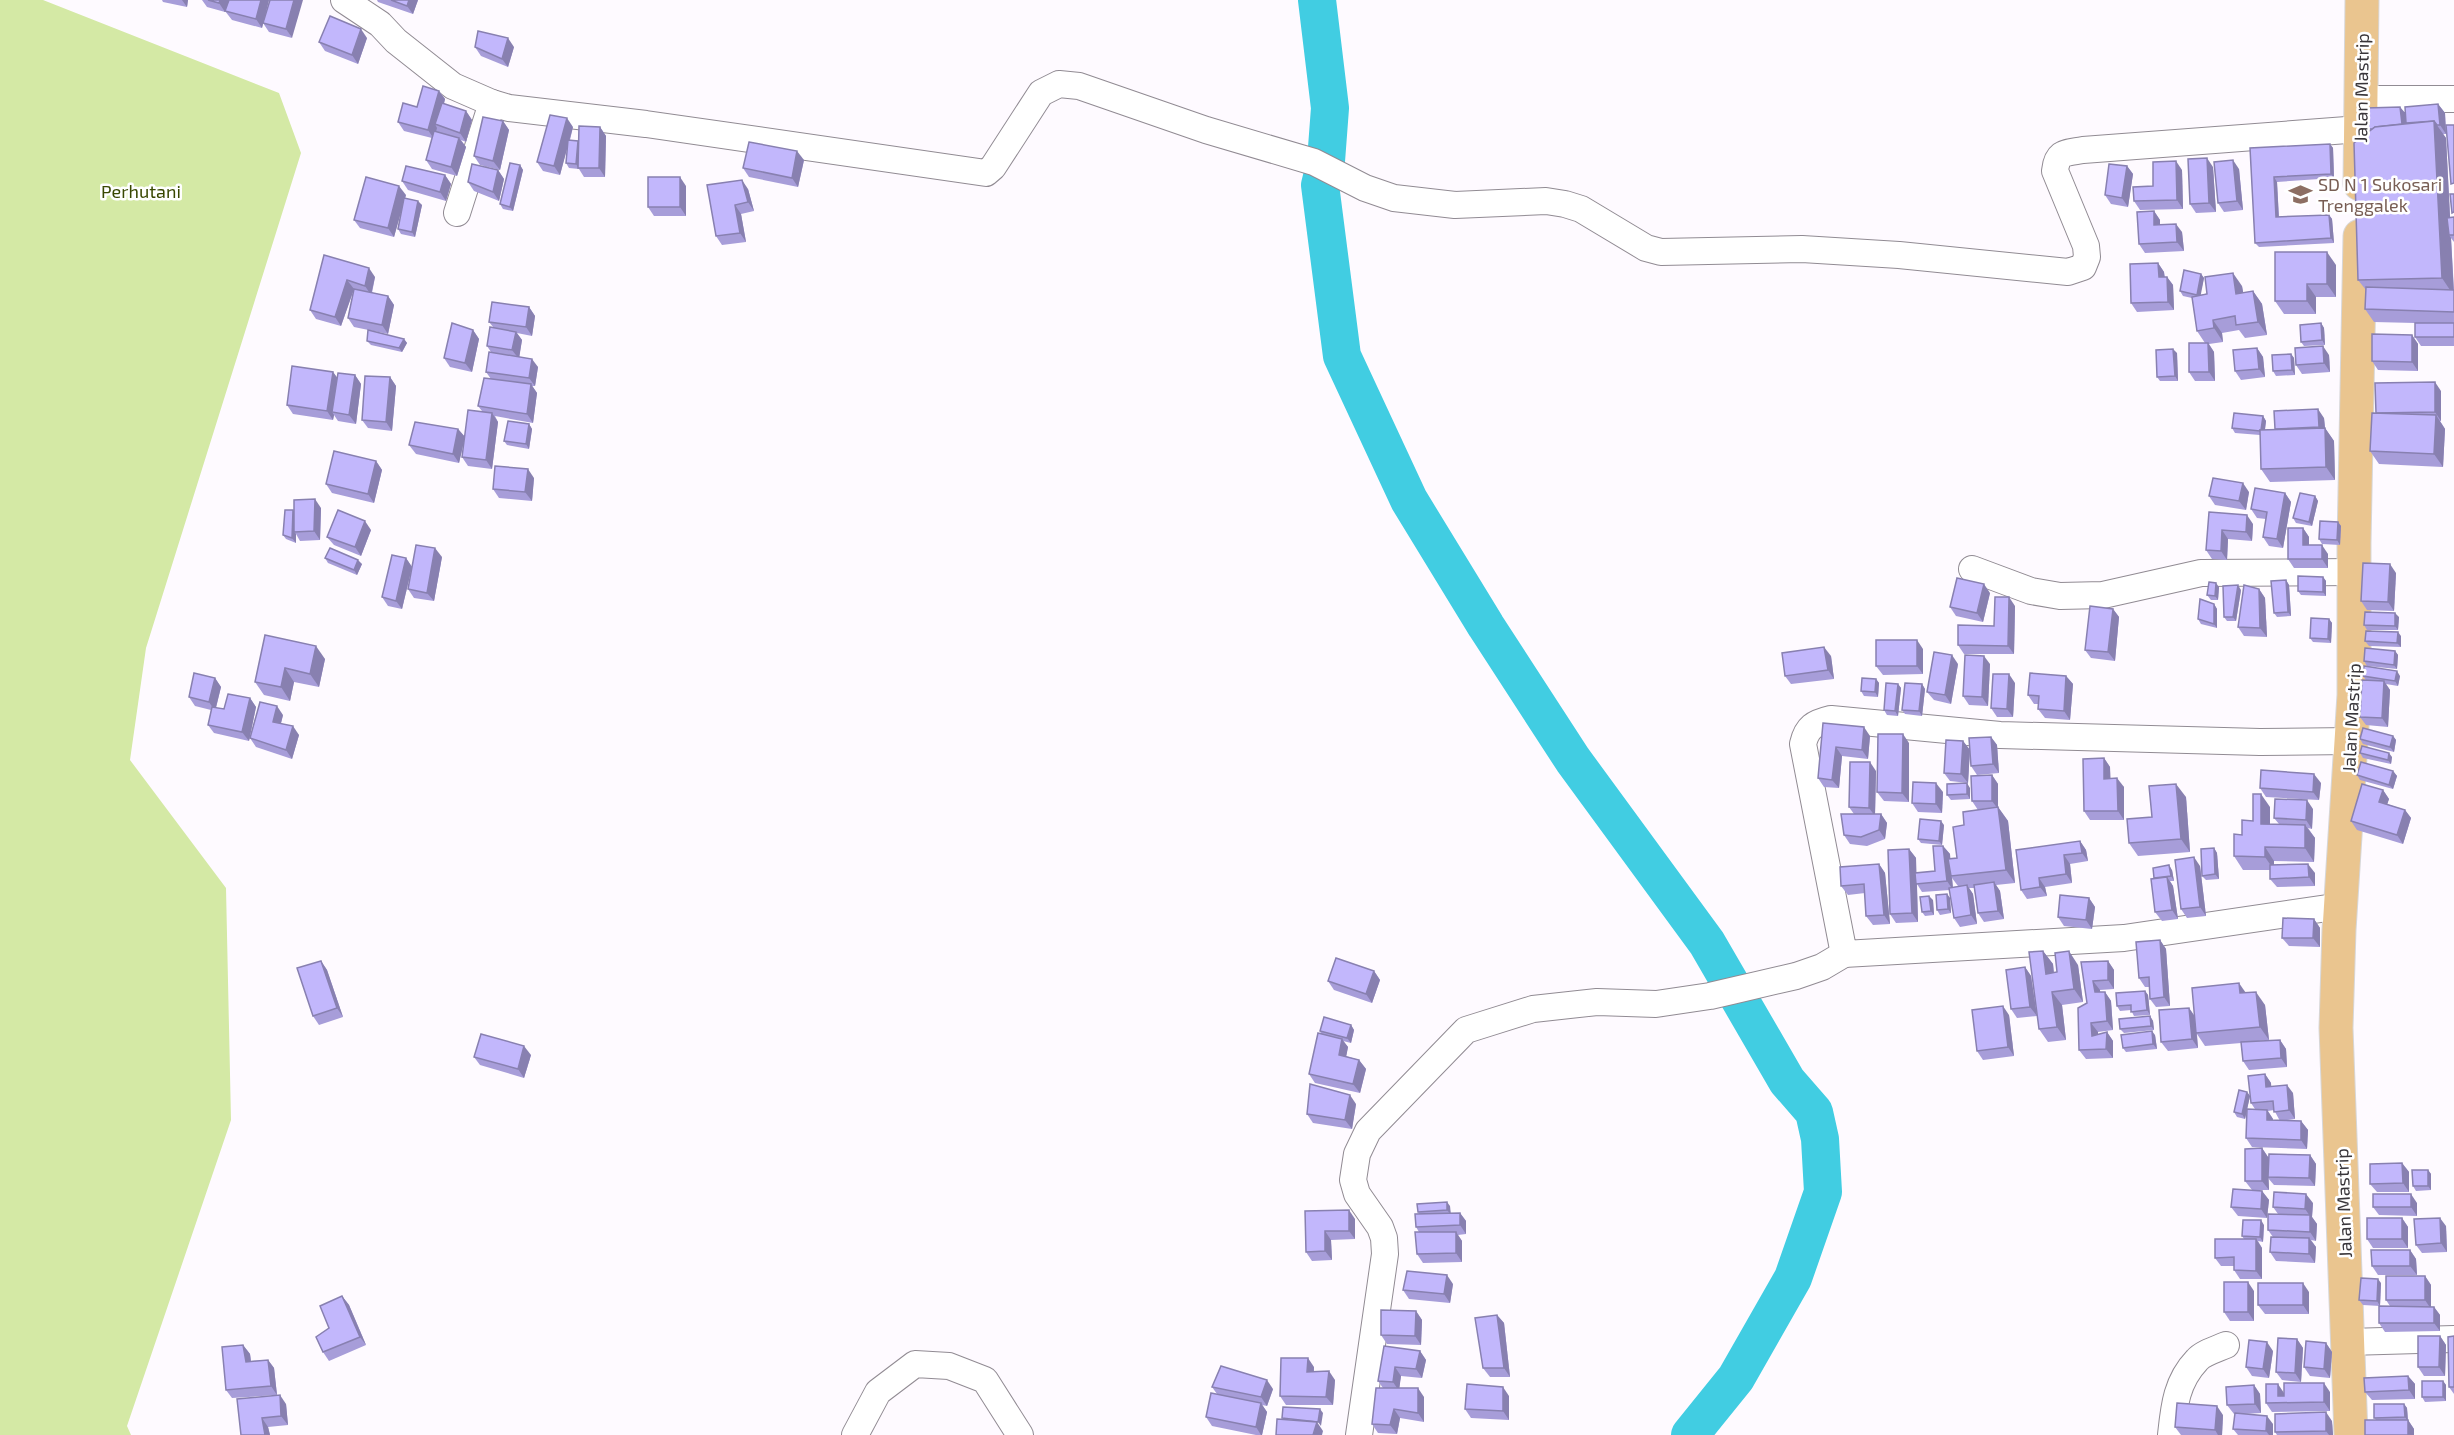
<svg xmlns="http://www.w3.org/2000/svg" width="2454" height="1435" viewBox="0 0 2454 1435" font-family="'Exo 2',sans-serif">
  <rect width="100%" height="100%" fill="#fefaff"/>
  <polygon fill="#d4e9a5" points="0,0 43,0 279,93 301,153 146,648 130,760 226,888 231,1120 127,1426 131,1435 0,1435"/>
  <g fill="none" stroke-linecap="round" stroke-linejoin="round">
    <polyline stroke="#41cde2" stroke-width="38" points="1317,0 1330,108 1326,161 1320,185 1342,356 1409,500 1486,626 1573,760 1707,943 1787,1081 1814,1112 1820,1139 1823,1192 1793,1278 1736,1378 1690,1435"/>
    <defs>
      <g id="minor">
        <polyline points="344,0 380,24 396,41 453,86 492,103"/>
        <polyline points="2362,99 2454,99"/>
        <path d="M457 213 492 103 509 108 646 124 986 173 993 167 1041 93 1059 84 1079 86 1206 130 1314 162 1365 188 1394 198 1455 205 1546 201 1565 204 1581 209 1646 248 1661 252 1802 249 1899 255 2068 272 2083 267 2087 257 2086 246 2055 171C2057 151 2066 153 2083 150L2360 129"/>
        <polyline points="1972,569 2031,591 2060,596 2103,595 2201,573 2355,572"/>
        <path d="M2341 906 2124 938 1844 954 1803 744C1807 727 1814 723 1831 719L2000 735 2260 742 2351 741"/>
        <polyline points="2348,1342 2454,1339"/>
        <polyline points="855,1435 878,1392 915,1364 949,1366 985,1380 1020,1435"/>
        <polyline points="1359,1435 1385,1254 1384,1238 1380,1227 1357,1194 1353,1180 1357,1154 1368,1131 1466,1030 1533,1009 1597,1002 1656,1004 1710,996 1796,976 1822,967 1844,954"/>
        <path d="M2171 1435C2174 1407 2176 1382 2197 1360 2203 1353 2217 1349 2226 1345"/>
      </g>
      <g id="major">
        <polyline points="2360,184 2362,0"/>
        <polyline points="2351,1435 2336,1028 2339,930 2354,695 2354,543 2360,236"/>
      </g>
    </defs>
    <use href="#minor" stroke="#918b93" stroke-width="28"/>
    <use href="#major" stroke="#d7d7d8" stroke-width="35"/>
    <use href="#minor" stroke="#fff" stroke-width="26"/>
    <use href="#major" stroke="#eac58f" stroke-width="33"/>
  </g>
  <g fill="#a79dd9" fill-rule="evenodd">
    <polygon points="162,0 188,0 187,7 163,2"/>
    <polygon points="202,0 269,0 264,19 270,0 292,38 269,32 263,23 262,28 232,20 225,11 228,2 225,12 207,7"/>
    <polygon points="377,0 418,0 413,14 378,2"/>
    <polygon points="367,38 358,64 325,51 319,42"/>
    <polygon points="475,47 514,47 508,67 481,56"/>
    <polygon points="439,91 445,99 444,104 466,111 472,120 466,142 461,140 466,147 457,176 432,169 426,160 432,138 404,131 398,122"/>
    <polygon points="2438,104 2445,113 2446,134 2443,134 2446,138 2450,218 2454,217 2454,242 2451,238 2454,290 2454,346 2421,346 2415,337 2415,323 2374,322 2365,309 2366,290 2358,280 2369,131 2368,129 2400,107 2405,114"/>
    <polygon points="503,121 509,130 500,170 480,165 474,156"/>
    <polygon points="573,127 570,140 578,141 600,127 606,136 605,177 584,177 579,169 569,168 566,163 567,148 560,175 543,171 537,162"/>
    <polygon points="2330,144 2333,148 2334,178 2277,182 2279,217 2329,215 2332,219 2334,243 2259,247 2255,243 2250,148"/>
    <polygon points="804,160 798,187 749,177 743,168"/>
    <polygon points="520,165 523,170 513,211 503,209 500,204"/>
    <polygon points="2127,166 2133,174 2128,207 2111,204 2105,195"/>
    <polygon points="2213,167 2216,212 2196,213 2190,204"/>
    <polygon points="2239,169 2243,210 2224,212 2218,203"/>
    <polygon points="498,170 504,179 499,201 474,191 468,182"/>
    <polygon points="2182,170 2183,209 2140,210 2134,201"/>
    <polygon points="445,175 451,184 446,201 408,190 402,181"/>
    <polygon points="707,185 748,189 754,211 741,214 746,242 722,245 716,236"/>
    <polygon points="686,186 686,216 654,216 648,207"/>
    <polygon points="406,195 405,198 422,205 415,237 401,234 398,229 402,207 394,237 360,228 354,220"/>
    <polygon points="2154,211 2160,220 2160,225 2182,232 2184,251 2145,253 2139,244"/>
    <polygon points="324,255 375,277 372,293 388,296 394,305 388,334 354,327 348,318 354,289 341,326 316,319 310,310"/>
    <polygon points="2158,263 2164,272 2165,277 2167,277 2173,285 2174,310 2137,312 2131,303"/>
    <polygon points="2336,265 2336,297 2316,297 2316,314 2284,314 2275,301"/>
    <polygon points="2201,274 2204,278 2200,295 2242,286 2243,293 2253,291 2262,304 2267,335 2245,338 2239,330 2222,333 2223,342 2209,344 2214,352 2215,381 2195,381 2189,372 2205,343 2197,331 2192,298 2183,296 2180,291"/>
    <polygon points="529,307 535,316 532,336 517,333 522,340 519,357 538,367 535,386 532,386 537,393 533,423 495,416 498,422 492,469 468,466 462,457 482,411 478,406 491,379 486,372 491,352 487,346 494,328 489,322"/>
    <polygon points="2321,323 2324,328 2325,345 2304,346 2301,342"/>
    <polygon points="473,330 479,339 472,372 450,367 444,358"/>
    <polygon points="2412,335 2418,344 2418,371 2378,370 2372,361"/>
    <polygon points="404,339 407,343 402,352 371,345 367,341"/>
    <polygon points="2257,348 2263,357 2265,377 2241,380 2235,371"/>
    <polygon points="2177,353 2178,381 2160,381 2157,377"/>
    <polygon points="2291,354 2294,358 2295,375 2276,376 2273,371"/>
    <polygon points="2329,355 2330,372 2302,374 2296,365"/>
    <polygon points="333,372 337,378 355,375 361,384 356,424 338,421 334,415 333,420 293,414 287,405"/>
    <polygon points="390,377 396,386 392,431 368,428 362,420"/>
    <polygon points="2441,391 2441,421 2440,421 2445,429 2443,467 2379,464 2370,451 2376,413"/>
    <polygon points="2263,416 2266,421 2265,430 2275,429 2324,418 2325,428 2334,441 2335,480 2270,482 2261,469 2260,435 2235,433 2232,428"/>
    <polygon points="529,424 532,429 529,449 507,445 504,441"/>
    <polygon points="458,429 465,437 459,463 416,454 409,445"/>
    <polygon points="376,461 382,470 374,503 332,493 326,484"/>
    <polygon points="534,478 532,501 499,498 493,489"/>
    <polygon points="2249,492 2246,510 2215,505 2209,496"/>
    <polygon points="2285,493 2291,502 2283,548 2269,546 2263,537 2266,519 2257,518 2251,509"/>
    <polygon points="2315,496 2318,501 2312,526 2296,523 2293,518"/>
    <polygon points="321,508 320,540 300,541 296,534 296,543 286,539 283,535 293,510 294,513"/>
    <polygon points="2209,512 2253,524 2252,541 2228,539 2227,560 2212,559 2206,550"/>
    <polygon points="2338,522 2341,526 2340,545 2322,544 2319,539"/>
    <polygon points="2303,528 2309,537 2309,545 2328,554 2328,568 2294,568 2288,559"/>
    <polygon points="371,530 361,556 334,545 327,537"/>
    <polygon points="442,557 434,601 414,598 408,589"/>
    <polygon points="325,558 362,564 357,575 328,563"/>
    <polygon points="406,558 412,567 402,609 388,606 382,597"/>
    <polygon points="2396,573 2394,611 2367,610 2361,601"/>
    <polygon points="2323,577 2326,581 2326,596 2301,595 2298,591"/>
    <polygon points="2286,580 2289,585 2291,616 2277,617 2274,613"/>
    <polygon points="2219,587 2218,600 2211,600 2207,595"/>
    <polygon points="2259,589 2265,598 2267,637 2244,636 2238,627"/>
    <polygon points="2241,590 2236,621 2227,621 2224,617"/>
    <polygon points="1990,593 1983,622 1956,616 1950,607"/>
    <polygon points="2214,604 2217,609 2217,628 2201,624 2198,619"/>
    <polygon points="2015,606 2014,654 1964,654 1958,645 1994,626"/>
    <polygon points="2113,609 2119,617 2115,661 2091,658 2085,650"/>
    <polygon points="2399,617 2398,630 2367,630 2364,625"/>
    <polygon points="2329,619 2332,623 2331,643 2313,642 2310,638"/>
    <polygon points="265,635 325,659 319,687 294,682 290,701 264,695 255,682"/>
    <polygon points="2401,636 2401,647 2369,646 2365,641"/>
    <polygon points="1923,649 1923,674 1883,675 1876,666"/>
    <polygon points="2395,651 2398,655 2397,669 2367,666 2364,661"/>
    <polygon points="1831,656 1834,679 1791,684 1785,676"/>
    <polygon points="1958,664 1951,704 1934,700 1927,692"/>
    <polygon points="1990,664 1988,706 1969,705 1963,696"/>
    <polygon points="2066,676 2073,684 2070,720 2045,718 2038,709 2039,704 2034,704 2028,695"/>
    <polygon points="2363,676 2400,676 2398,686 2386,684 2390,690 2388,727 2366,725 2360,717 2366,680"/>
    <polygon points="215,678 221,687 216,708 224,709 250,698 256,707 249,741 214,733 208,725 211,710 195,706 189,697"/>
    <polygon points="1876,679 1879,683 1878,697 1864,696 1861,691"/>
    <polygon points="2015,683 2013,717 1997,717 1991,708"/>
    <polygon points="1898,684 1901,688 1898,716 1887,715 1884,710"/>
    <polygon points="1922,684 1925,689 1922,716 1905,714 1902,710"/>
    <polygon points="283,715 281,723 299,735 292,759 256,747 250,738"/>
    <polygon points="1823,723 1870,736 1868,759 1842,756 1839,788 1824,787 1818,778"/>
    <polygon points="2393,736 2396,740 2394,752 2363,744 2360,739"/>
    <polygon points="1991,737 1997,745 1999,773 1977,775 1971,766"/>
    <polygon points="1963,741 1970,750 1968,783 1950,781 1944,773"/>
    <polygon points="1909,743 1909,802 1884,801 1877,792"/>
    <polygon points="2360,753 2392,757 2391,764 2363,758"/>
    <polygon points="2104,758 2110,767 2110,778 2124,787 2124,820 2090,820 2084,811"/>
    <polygon points="1876,771 1875,814 1881,814 1887,823 1885,839 1867,846 1850,844 1844,835 1854,814 1849,807"/>
    <polygon points="2393,771 2397,776 2393,789 2360,780 2357,775"/>
    <path d="M1992 775 1998 784V807L2008 821 2015 883 1996 885 2000 891 2004 919 1984 922 1978 913 1974 888H1969L1973 894 1977 924 1960 927 1954 918 1950 890 1922 892 1917 884 1918 922 1896 923 1890 914 1909 849 1916 858V873L1935 871 1943 846 1950 854V859L1957 858 1964 825 1978 810 1972 801ZM1952 878 1958 886 1953 887Z"/>
    <polygon points="2321,783 2319,800 2266,797 2260,788"/>
    <polygon points="1970,788 1970,799 1951,800 1947,795"/>
    <polygon points="2383,790 2389,799 2387,804 2405,810 2411,818 2403,844 2357,830 2351,821"/>
    <polygon points="1943,792 1942,813 1918,812 1912,803"/>
    <polygon points="2186,797 2190,852 2138,856 2129,843"/>
    <polygon points="2270,807 2270,824 2279,824 2274,818 2313,809 2312,829 2308,828 2315,838 2314,862 2274,861 2274,865 2315,873 2315,886 2277,887 2270,879 2270,870 2243,870 2234,856 2242,835"/>
    <polygon points="1944,825 1942,845 1921,843 1918,839"/>
    <polygon points="2080,841 2086,850 2088,861 2070,864 2072,883 2045,887 2047,896 2027,899 2021,890"/>
    <polygon points="2214,848 2217,853 2219,879 2206,880 2202,876"/>
    <polygon points="1879,864 1885,873 1890,924 1873,925 1866,916 1865,893 1848,895 1841,886"/>
    <polygon points="2200,866 2206,916 2187,918 2181,909"/>
    <polygon points="2172,870 2174,881 2170,881 2173,886 2178,919 2162,921 2155,912 2155,878"/>
    <polygon points="1947,894 1950,898 1951,913 1940,915 1937,910"/>
    <polygon points="2089,898 2095,907 2092,929 2064,926 2058,917"/>
    <polygon points="1933,900 1934,915 1925,916 1922,912"/>
    <polygon points="2314,919 2320,928 2320,947 2289,946 2282,938"/>
    <polygon points="2160,940 2166,949 2170,1006 2156,1007 2150,999 2149,987 2145,987 2139,978"/>
    <polygon points="2043,951 2053,964 2054,973 2078,965 2083,1002 2062,1005 2066,1040 2048,1042 2039,1029"/>
    <polygon points="321,961 327,970 343,1017 319,1025 313,1016"/>
    <polygon points="2108,961 2114,970 2114,989 2100,990 2100,992 2105,992 2111,1001 2113,1030 2098,1032 2098,1035 2107,1032 2113,1041 2113,1058 2086,1059 2079,1050 2087,1003 2081,962"/>
    <polygon points="2025,967 2031,976 2037,1016 2017,1018 2011,1009"/>
    <polygon points="1374,971 1380,980 1372,1003 1334,990 1328,981"/>
    <polygon points="2145,991 2148,995 2150,1015 2134,1016 2131,1010 2120,1011 2117,1006"/>
    <polygon points="2245,993 2265,1005 2269,1040 2248,1042 2280,1040 2286,1049 2287,1067 2249,1070 2243,1061 2241,1043 2205,1046 2197,1034 2198,1048 2168,1051 2161,1042 2189,1008 2194,1015"/>
    <polygon points="2009,1015 2014,1056 1983,1060 1977,1051"/>
    <polygon points="2150,1016 2153,1021 2154,1030 2124,1033 2120,1029"/>
    <polygon points="1351,1025 1354,1030 1351,1043 1343,1041 1348,1047 1346,1056 1359,1060 1366,1069 1360,1093 1315,1083 1309,1074 1321,1034 1320,1031"/>
    <polygon points="2155,1035 2157,1049 2126,1052 2123,1048"/>
    <polygon points="531,1055 524,1078 480,1065 474,1057"/>
    <polygon points="2265,1074 2271,1083 2271,1086 2293,1093 2295,1119 2280,1121 2274,1110 2268,1111 2273,1119 2273,1120 2301,1121 2308,1130 2307,1149 2252,1147 2246,1138 2247,1111 2245,1119 2237,1117 2234,1112 2247,1092 2250,1096 2247,1109 2255,1109 2251,1103"/>
    <polygon points="1356,1104 1352,1129 1313,1123 1307,1114"/>
    <polygon points="2262,1148 2268,1157 2310,1155 2316,1164 2315,1186 2274,1185 2268,1178 2269,1190 2252,1190 2245,1181"/>
    <polygon points="2402,1163 2409,1172 2409,1192 2377,1192 2370,1184"/>
    <polygon points="2428,1170 2431,1174 2431,1190 2416,1191 2413,1186"/>
    <polygon points="2262,1191 2269,1200 2267,1218 2238,1216 2231,1207"/>
    <polygon points="2313,1203 2312,1217 2317,1224 2316,1241 2311,1240 2316,1247 2315,1263 2276,1261 2270,1252 2273,1237 2268,1230 2278,1214 2273,1207"/>
    <polygon points="2417,1203 2417,1216 2379,1215 2373,1207"/>
    <polygon points="1450,1206 1450,1213 1460,1213 1466,1221 1466,1234 1458,1235 1462,1241 1462,1262 1423,1263 1417,1254 1419,1232 1416,1227 1419,1214 1418,1212"/>
    <polygon points="1305,1211 1355,1219 1355,1239 1331,1240 1332,1260 1312,1261 1306,1252"/>
    <polygon points="2402,1218 2408,1227 2408,1248 2373,1248 2367,1239"/>
    <polygon points="2264,1225 2263,1242 2258,1241 2262,1248 2262,1279 2240,1279 2234,1270 2234,1266 2221,1266 2215,1258 2244,1239 2242,1236"/>
    <polygon points="2446,1226 2447,1252 2422,1253 2416,1245"/>
    <polygon points="2410,1250 2416,1259 2417,1275 2378,1275 2372,1266"/>
    <polygon points="2425,1276 2431,1285 2431,1307 2434,1307 2440,1315 2440,1331 2385,1332 2379,1323 2390,1306 2386,1300"/>
    <polygon points="2381,1283 2380,1306 2363,1305 2359,1300"/>
    <polygon points="1453,1284 1450,1303 1409,1299 1403,1290"/>
    <polygon points="2254,1291 2254,1321 2230,1321 2224,1312"/>
    <polygon points="2309,1292 2309,1314 2265,1314 2258,1305"/>
    <polygon points="342,1296 349,1305 366,1345 329,1361 323,1352 329,1328"/>
    <polygon points="1416,1311 1422,1320 1421,1345 1387,1344 1381,1335"/>
    <polygon points="1497,1315 1504,1323 1510,1377 1490,1377 1483,1368"/>
    <polygon points="2440,1336 2446,1345 2445,1376 2424,1376 2418,1367"/>
    <polygon points="2454,1336 2454,1394 2449,1387"/>
    <polygon points="2297,1339 2303,1348 2301,1382 2282,1380 2276,1372"/>
    <polygon points="2326,1343 2332,1352 2330,1378 2310,1376 2304,1367"/>
    <polygon points="243,1345 250,1354 251,1361 268,1360 274,1368 277,1395 232,1398 226,1390"/>
    <polygon points="1384,1346 1420,1351 1426,1360 1422,1378 1401,1376 1399,1388 1424,1397 1424,1422 1400,1418 1397,1434 1378,1433 1372,1424 1383,1388 1378,1381"/>
    <polygon points="2273,1351 2269,1378 2252,1376 2246,1367"/>
    <polygon points="1314,1367 1314,1372 1335,1380 1333,1405 1286,1405 1280,1396"/>
    <polygon points="2408,1376 2415,1384 2415,1399 2372,1400 2365,1392"/>
    <polygon points="2443,1381 2446,1385 2446,1401 2425,1402 2422,1397"/>
    <polygon points="2254,1385 2260,1394 2261,1413 2244,1414 2273,1424 2273,1435 2238,1435 2233,1429 2235,1414 2234,1414 2227,1405"/>
    <polygon points="1212,1387 1273,1389 1267,1406 1262,1405 1267,1412 1262,1435 1256,1435 1212,1426 1206,1417 1217,1394"/>
    <polygon points="2330,1392 2330,1411 2272,1412 2266,1403 2284,1393"/>
    <polygon points="1509,1396 1509,1420 1471,1418 1465,1409"/>
    <polygon points="237,1399 286,1404 288,1425 268,1427 270,1435 241,1435"/>
    <polygon points="2404,1404 2407,1408 2408,1420 2414,1429 2414,1435 2365,1435 2376,1420 2374,1418"/>
    <polygon points="2223,1415 2222,1435 2181,1435 2175,1427"/>
    <polygon points="2332,1421 2333,1435 2277,1435 2275,1432"/>
  </g>
  <g fill="#8880b0">
    <polygon points="182,0 188,0 187,7"/>
    <polygon points="220,0 229,0 225,12 219,3"/>
    <polygon points="261,0 269,0 262,28 256,19"/>
    <polygon points="294,0 303,0 292,38 286,29"/>
    <polygon points="409,0 418,0 413,14 407,6"/>
    <polygon points="361,29 367,38 358,64 352,55"/>
    <polygon points="508,38 514,47 508,67 502,59"/>
    <polygon points="439,91 445,99 438,125 435,124 437,128 434,139 428,130"/>
    <polygon points="2438,104 2445,113 2446,134 2440,125"/>
    <polygon points="2400,107 2407,115 2408,128 2402,127"/>
    <polygon points="466,111 472,120 466,142 460,133"/>
    <polygon points="567,118 573,127 560,175 554,166"/>
    <polygon points="503,121 509,130 500,170 493,161"/>
    <polygon points="2434,121 2446,138 2451,235 2449,235 2451,238 2454,296 2442,278"/>
    <polygon points="600,127 606,136 605,177 599,168"/>
    <polygon points="459,138 466,147 457,176 451,167"/>
    <polygon points="578,141 581,146 579,169 576,164"/>
    <polygon points="2330,144 2333,148 2334,178 2331,174"/>
    <polygon points="797,151 804,160 798,187 792,178"/>
    <polygon points="2207,158 2213,167 2216,212 2209,203"/>
    <polygon points="2233,160 2239,169 2243,210 2237,201"/>
    <polygon points="2176,161 2182,170 2183,209 2177,200"/>
    <polygon points="520,165 523,170 513,211 510,207"/>
    <polygon points="2127,166 2133,174 2128,207 2122,198"/>
    <polygon points="498,170 504,179 499,201 493,192"/>
    <polygon points="445,175 451,184 446,201 440,192"/>
    <polygon points="680,177 686,186 686,216 680,207"/>
    <polygon points="2274,177 2277,182 2279,222 2276,217"/>
    <polygon points="742,180 748,189 754,211 748,202"/>
    <polygon points="399,186 406,195 394,237 388,228"/>
    <polygon points="418,201 422,205 415,237 412,232"/>
    <polygon points="735,205 741,214 746,242 740,233"/>
    <polygon points="2154,211 2160,220 2160,234 2154,225"/>
    <polygon points="2329,215 2332,219 2334,243 2331,238"/>
    <polygon points="2176,224 2182,232 2184,251 2177,242"/>
    <polygon points="2327,252 2336,265 2336,297 2327,284"/>
    <polygon points="2158,263 2164,272 2165,286 2159,277"/>
    <polygon points="369,268 375,277 371,295 365,286"/>
    <polygon points="2233,273 2242,286 2246,307 2236,294"/>
    <polygon points="2201,274 2204,278 2200,299 2197,295"/>
    <polygon points="2167,277 2173,285 2174,310 2168,302"/>
    <polygon points="347,280 354,289 341,326 335,317"/>
    <polygon points="2307,284 2316,297 2316,314 2307,301"/>
    <polygon points="2253,291 2262,304 2267,335 2258,322"/>
    <polygon points="388,296 394,305 388,334 382,325"/>
    <polygon points="529,307 535,316 532,336 526,327"/>
    <polygon points="2213,320 2222,333 2223,342 2214,328"/>
    <polygon points="2321,323 2324,328 2325,345 2322,340"/>
    <polygon points="473,330 479,339 472,372 465,363"/>
    <polygon points="516,332 522,340 519,359 512,350"/>
    <polygon points="2412,335 2418,344 2418,371 2412,362"/>
    <polygon points="404,339 407,343 402,352 399,348"/>
    <polygon points="2208,343 2214,352 2215,381 2209,372"/>
    <polygon points="2323,346 2329,355 2330,372 2324,363"/>
    <polygon points="2257,348 2263,357 2265,377 2259,369"/>
    <polygon points="2173,349 2177,353 2178,381 2175,376"/>
    <polygon points="2291,354 2294,358 2295,375 2292,370"/>
    <polygon points="532,359 538,367 535,386 529,378"/>
    <polygon points="333,372 339,380 332,412 334,415 333,420 327,411"/>
    <polygon points="355,375 361,384 356,424 349,415"/>
    <polygon points="390,377 396,386 392,431 386,422"/>
    <polygon points="2435,382 2441,391 2441,421 2435,412"/>
    <polygon points="531,384 537,393 533,423 527,414"/>
    <polygon points="2318,409 2324,418 2325,428 2334,441 2335,480 2326,467 2319,427"/>
    <polygon points="492,413 498,422 492,469 486,460"/>
    <polygon points="2436,415 2445,429 2443,467 2434,454"/>
    <polygon points="2263,416 2266,421 2264,436 2261,431"/>
    <polygon points="529,424 532,429 529,449 526,444"/>
    <polygon points="458,429 465,437 459,463 453,454"/>
    <polygon points="376,461 382,470 374,503 368,494"/>
    <polygon points="528,469 534,478 532,501 525,492"/>
    <polygon points="2243,483 2249,492 2246,510 2239,501"/>
    <polygon points="2285,493 2291,502 2283,548 2277,539"/>
    <polygon points="2315,496 2318,501 2312,526 2309,522"/>
    <polygon points="315,499 321,508 320,540 314,531"/>
    <polygon points="293,510 296,515 294,532 296,534 296,543 292,538"/>
    <polygon points="2247,515 2253,524 2252,541 2246,532"/>
    <polygon points="365,521 371,530 361,556 355,547"/>
    <polygon points="2338,522 2341,526 2340,545 2337,540"/>
    <polygon points="2303,528 2309,537 2309,554 2303,545"/>
    <polygon points="2222,530 2228,539 2227,560 2221,551"/>
    <polygon points="2322,545 2328,554 2328,568 2322,559"/>
    <polygon points="435,548 442,557 434,601 427,593"/>
    <polygon points="406,558 412,567 402,609 396,601"/>
    <polygon points="358,560 362,564 357,575 354,570"/>
    <polygon points="2390,564 2396,573 2394,611 2388,602"/>
    <polygon points="2323,577 2326,581 2326,596 2323,592"/>
    <polygon points="2286,580 2289,585 2291,616 2288,612"/>
    <polygon points="2216,583 2219,587 2218,600 2215,596"/>
    <polygon points="1984,584 1990,593 1983,622 1977,613"/>
    <polygon points="2238,585 2241,590 2236,621 2233,617"/>
    <polygon points="2259,589 2265,598 2267,637 2260,628"/>
    <polygon points="2009,597 2015,606 2014,654 2008,646"/>
    <polygon points="2214,604 2217,609 2217,628 2214,624"/>
    <polygon points="2113,609 2119,617 2115,661 2108,652"/>
    <polygon points="2395,613 2399,617 2398,630 2395,626"/>
    <polygon points="2329,619 2332,623 2331,643 2328,639"/>
    <polygon points="2398,632 2401,636 2401,647 2397,643"/>
    <polygon points="1917,640 1923,649 1923,674 1917,666"/>
    <polygon points="316,646 325,659 319,687 310,674"/>
    <polygon points="1824,647 1831,656 1834,679 1828,670"/>
    <polygon points="2395,651 2398,655 2397,669 2394,665"/>
    <polygon points="1952,655 1958,664 1951,704 1945,695"/>
    <polygon points="1984,656 1990,664 1988,706 1982,697"/>
    <polygon points="285,668 294,682 290,701 281,687"/>
    <polygon points="2397,671 2400,676 2398,686 2395,681"/>
    <polygon points="2009,674 2015,683 2013,717 2007,709"/>
    <polygon points="2066,676 2073,684 2070,720 2064,711"/>
    <polygon points="215,678 221,687 215,711 209,702"/>
    <polygon points="1876,679 1879,683 1878,697 1875,692"/>
    <polygon points="2384,681 2390,690 2388,727 2382,718"/>
    <polygon points="1898,684 1901,688 1898,716 1895,711"/>
    <polygon points="1922,684 1925,689 1922,716 1919,711"/>
    <polygon points="250,698 256,707 249,741 242,732"/>
    <polygon points="277,706 283,715 279,731 273,722"/>
    <polygon points="293,726 299,735 292,759 286,750"/>
    <polygon points="1864,727 1870,736 1868,759 1862,750"/>
    <polygon points="1903,734 1909,743 1909,802 1902,793"/>
    <polygon points="2393,736 2396,740 2394,752 2390,747"/>
    <polygon points="1991,737 1997,745 1999,773 1993,764"/>
    <polygon points="1963,741 1970,750 1968,783 1961,774"/>
    <polygon points="1836,747 1842,756 1839,788 1832,780"/>
    <polygon points="2389,753 2392,757 2391,764 2388,760"/>
    <polygon points="2104,758 2110,767 2111,787 2104,779"/>
    <polygon points="1870,762 1876,771 1875,816 1869,808"/>
    <polygon points="2393,771 2397,776 2393,789 2389,785"/>
    <polygon points="2314,774 2321,783 2319,800 2313,792"/>
    <polygon points="1992,775 1998,784 1998,809 1992,801"/>
    <polygon points="2117,778 2124,787 2124,820 2118,811"/>
    <polygon points="1936,783 1943,792 1942,813 1936,804"/>
    <polygon points="1967,783 1970,788 1970,799 1967,794"/>
    <polygon points="2176,784 2186,797 2190,852 2181,839"/>
    <polygon points="2383,790 2389,799 2385,811 2379,802"/>
    <polygon points="2261,794 2270,807 2270,837 2261,824"/>
    <polygon points="2307,800 2313,809 2312,829 2306,820"/>
    <polygon points="1998,807 2008,821 2015,883 2006,870"/>
    <polygon points="2405,810 2411,818 2403,844 2397,835"/>
    <polygon points="1881,814 1887,823 1885,839 1879,830"/>
    <polygon points="1941,821 1944,825 1942,845 1939,841"/>
    <polygon points="2305,825 2315,838 2314,862 2305,848"/>
    <polygon points="2080,841 2086,850 2088,861 2082,853"/>
    <polygon points="1943,846 1950,854 1952,876 1951,876 1952,878 1953,890 1947,881"/>
    <polygon points="2265,847 2274,861 2274,870 2265,857"/>
    <polygon points="2214,848 2217,853 2219,879 2215,874"/>
    <polygon points="1909,849 1916,858 1918,922 1912,913"/>
    <polygon points="2064,855 2070,864 2072,883 2066,874"/>
    <polygon points="2194,857 2200,866 2206,916 2200,907"/>
    <polygon points="1879,864 1885,873 1890,924 1884,915"/>
    <polygon points="2308,864 2315,873 2315,886 2309,877"/>
    <polygon points="2169,865 2172,870 2174,881 2171,876"/>
    <polygon points="2167,877 2173,886 2178,919 2172,910"/>
    <polygon points="2039,878 2045,887 2047,896 2040,887"/>
    <polygon points="1994,882 2000,891 2004,919 1998,911"/>
    <polygon points="1967,885 1973,894 1977,924 1971,915"/>
    <polygon points="1947,894 1950,898 1951,913 1948,909"/>
    <polygon points="1929,896 1933,900 1934,915 1931,911"/>
    <polygon points="2089,898 2095,907 2092,929 2086,920"/>
    <polygon points="2314,919 2320,928 2320,947 2313,938"/>
    <polygon points="2160,940 2166,949 2170,1006 2164,997"/>
    <polygon points="2043,951 2053,964 2055,987 2046,974"/>
    <polygon points="2069,951 2078,965 2083,1002 2074,989"/>
    <polygon points="321,961 327,970 343,1017 337,1008"/>
    <polygon points="2108,961 2114,970 2114,989 2108,980"/>
    <polygon points="2025,967 2031,976 2037,1016 2030,1007"/>
    <polygon points="1374,971 1380,980 1372,1003 1366,994"/>
    <polygon points="2093,981 2100,990 2101,1001 2095,992"/>
    <polygon points="2239,983 2248,996 2240,993"/>
    <polygon points="2145,991 2148,995 2150,1015 2147,1010"/>
    <polygon points="2052,992 2062,1005 2066,1040 2057,1027"/>
    <polygon points="2105,992 2111,1001 2113,1030 2107,1021"/>
    <polygon points="2256,992 2265,1005 2269,1040 2260,1027"/>
    <polygon points="2003,1006 2009,1015 2014,1056 2008,1047"/>
    <polygon points="2189,1008 2195,1017 2198,1048 2192,1039"/>
    <polygon points="2150,1016 2153,1021 2154,1030 2151,1026"/>
    <polygon points="2091,1023 2098,1032 2099,1045 2092,1036"/>
    <polygon points="1351,1025 1354,1030 1351,1043 1347,1038"/>
    <polygon points="2152,1031 2155,1035 2157,1049 2153,1044"/>
    <polygon points="2107,1032 2113,1041 2113,1058 2106,1049"/>
    <polygon points="1342,1039 1348,1047 1345,1063 1339,1055"/>
    <polygon points="2280,1040 2286,1049 2287,1067 2281,1058"/>
    <polygon points="524,1046 531,1055 524,1078 518,1069"/>
    <polygon points="1359,1060 1366,1069 1360,1093 1353,1084"/>
    <polygon points="2265,1074 2271,1083 2272,1095 2266,1087"/>
    <polygon points="2287,1085 2293,1093 2295,1119 2289,1110"/>
    <polygon points="2247,1092 2250,1096 2245,1119 2242,1114"/>
    <polygon points="1350,1095 1356,1104 1352,1129 1345,1120"/>
    <polygon points="2267,1110 2273,1119 2273,1129 2267,1120"/>
    <polygon points="2301,1121 2308,1130 2307,1149 2301,1140"/>
    <polygon points="2262,1148 2268,1157 2269,1190 2262,1181"/>
    <polygon points="2310,1155 2316,1164 2315,1186 2309,1178"/>
    <polygon points="2402,1163 2409,1172 2409,1192 2403,1183"/>
    <polygon points="2428,1170 2431,1174 2431,1190 2428,1186"/>
    <polygon points="2262,1191 2269,1200 2267,1218 2261,1209"/>
    <polygon points="2306,1194 2313,1203 2312,1217 2317,1224 2316,1241 2310,1232 2310,1216 2305,1209"/>
    <polygon points="2411,1194 2417,1203 2417,1216 2411,1207"/>
    <polygon points="1447,1202 1450,1206 1451,1215 1447,1210"/>
    <polygon points="1349,1210 1355,1219 1355,1239 1349,1231"/>
    <polygon points="1460,1213 1466,1221 1466,1234 1460,1225"/>
    <polygon points="2402,1218 2408,1227 2408,1248 2402,1239"/>
    <polygon points="2440,1218 2446,1226 2447,1252 2441,1243"/>
    <polygon points="2261,1220 2264,1225 2263,1242 2260,1237"/>
    <polygon points="1325,1231 1331,1240 1332,1260 1325,1251"/>
    <polygon points="1456,1232 1462,1241 1462,1262 1456,1253"/>
    <polygon points="2309,1238 2316,1247 2315,1263 2309,1254"/>
    <polygon points="2256,1239 2262,1248 2262,1279 2256,1271"/>
    <polygon points="2410,1250 2416,1259 2417,1275 2410,1266"/>
    <polygon points="1447,1275 1453,1284 1450,1303 1444,1294"/>
    <polygon points="2425,1276 2431,1285 2431,1309 2425,1300"/>
    <polygon points="2378,1279 2381,1283 2380,1306 2377,1301"/>
    <polygon points="2248,1282 2254,1291 2254,1321 2248,1312"/>
    <polygon points="2303,1283 2309,1292 2309,1314 2303,1305"/>
    <polygon points="342,1296 349,1305 366,1345 360,1337"/>
    <polygon points="2434,1307 2440,1315 2440,1331 2434,1323"/>
    <polygon points="1416,1311 1422,1320 1421,1345 1415,1336"/>
    <polygon points="1497,1315 1504,1323 1510,1377 1504,1368"/>
    <polygon points="2440,1336 2446,1345 2445,1376 2439,1367"/>
    <polygon points="2297,1339 2303,1348 2301,1382 2295,1373"/>
    <polygon points="2267,1342 2273,1351 2269,1378 2263,1369"/>
    <polygon points="2326,1343 2332,1352 2330,1378 2324,1369"/>
    <polygon points="243,1345 250,1354 252,1371 246,1362"/>
    <polygon points="1420,1351 1426,1360 1422,1378 1416,1369"/>
    <polygon points="1308,1358 1314,1367 1313,1381 1307,1372"/>
    <polygon points="268,1360 274,1368 277,1395 271,1386"/>
    <polygon points="1395,1367 1401,1376 1399,1391 1393,1382"/>
    <polygon points="1329,1371 1335,1380 1333,1405 1326,1397"/>
    <polygon points="2408,1376 2415,1384 2415,1399 2409,1390"/>
    <polygon points="1267,1380 1273,1389 1267,1406 1261,1397"/>
    <polygon points="2443,1381 2446,1385 2446,1401 2443,1397"/>
    <polygon points="2324,1383 2330,1392 2330,1411 2324,1402"/>
    <polygon points="2278,1384 2284,1393 2284,1403 2278,1396"/>
    <polygon points="2254,1385 2260,1394 2261,1413 2255,1404"/>
    <polygon points="1503,1387 1509,1396 1509,1420 1503,1411"/>
    <polygon points="1418,1388 1424,1397 1424,1422 1418,1413"/>
    <polygon points="280,1395 286,1404 288,1425 281,1416"/>
    <polygon points="1261,1403 1267,1412 1262,1435 1261,1435 1256,1427"/>
    <polygon points="2404,1404 2407,1408 2408,1422 2405,1417"/>
    <polygon points="2217,1406 2223,1415 2222,1435 2218,1435 2215,1430"/>
    <polygon points="1320,1409 1323,1413 1321,1426 1318,1422"/>
    <polygon points="1394,1409 1400,1418 1397,1434 1390,1425"/>
    <polygon points="2326,1412 2332,1421 2333,1435 2329,1435 2326,1431"/>
    <polygon points="2267,1416 2273,1424 2273,1435 2269,1435 2266,1431"/>
    <polygon points="262,1418 268,1427 270,1435 265,1435"/>
    <polygon points="2408,1420 2414,1429 2414,1435 2408,1435"/>
    <polygon points="1317,1422 1323,1431 1322,1435 1313,1435"/>
  </g>
  <g fill="#c2b7fc" stroke="#8880b0" stroke-width="1.5">
    <polygon points="208,0 220,0 219,3"/>
    <polygon points="229,0 261,0 256,19 225,11"/>
    <polygon points="270,0 294,0 286,29 263,23"/>
    <polygon points="391,0 409,0 407,6"/>
    <polygon points="330,16 361,29 352,55 319,42"/>
    <polygon points="478,31 508,38 502,59 475,47"/>
    <polygon points="423,86 439,91 428,130 398,122 403,103 417,107"/>
    <polygon points="442,103 466,111 460,133 435,124"/>
    <polygon points="2438,104 2440,125 2437,125 2434,121 2406,123 2405,107"/>
    <polygon points="2400,107 2402,124 2375,127 2372,129 2368,129 2366,108"/>
    <polygon points="550,115 567,118 554,166 537,162"/>
    <polygon points="483,117 503,121 493,161 474,156"/>
    <polygon points="2434,121 2442,278 2358,280 2354,143 2375,127"/>
    <polygon points="2446,125 2454,125 2454,183 2451,184"/>
    <polygon points="579,126 600,127 599,168 578,168"/>
    <polygon points="434,131 459,138 451,167 426,160"/>
    <polygon points="568,140 578,141 576,164 566,163"/>
    <polygon points="749,142 797,151 792,178 743,168"/>
    <polygon points="2330,144 2331,174 2274,177 2276,217 2329,215 2331,238 2255,243 2250,148"/>
    <polygon points="2207,158 2209,203 2190,204 2188,159"/>
    <polygon points="2233,160 2237,201 2218,203 2214,162"/>
    <polygon points="2176,161 2177,200 2134,201 2133,187 2153,186 2153,162"/>
    <polygon points="510,163 520,165 510,207 500,204"/>
    <polygon points="472,164 498,170 493,192 468,182"/>
    <polygon points="2109,164 2127,166 2122,198 2105,195"/>
    <polygon points="406,166 445,175 440,192 402,181"/>
    <polygon points="366,177 399,186 388,228 354,220"/>
    <rect x="648" y="177" width="32" height="30"/>
    <polygon points="742,180 748,202 735,205 740,233 716,236 707,185"/>
    <polygon points="2450,194 2454,194 2454,212 2452,213"/>
    <polygon points="404,198 418,201 412,232 398,229"/>
    <polygon points="2154,211 2154,225 2176,224 2177,242 2139,244 2137,212"/>
    <polygon points="2454,217 2454,235 2449,235 2447,218"/>
    <polygon points="2275,252 2327,252 2327,284 2307,284 2307,301 2275,301"/>
    <polygon points="324,255 369,268 365,286 347,280 335,317 310,310"/>
    <polygon points="2158,263 2159,277 2167,277 2168,302 2131,303 2130,264"/>
    <polygon points="2184,270 2201,274 2197,295 2180,291"/>
    <polygon points="2233,273 2236,294 2253,291 2258,322 2236,325 2235,316 2213,320 2214,328 2197,331 2192,297 2207,294 2205,277"/>
    <polygon points="2366,287 2454,290 2454,312 2365,309"/>
    <polygon points="354,289 388,296 382,325 348,318"/>
    <polygon points="492,302 529,307 526,327 489,322"/>
    <polygon points="452,323 473,330 465,363 444,358"/>
    <polygon points="2321,323 2322,340 2301,342 2300,325"/>
    <rect x="2415" y="323" width="39" height="14"/>
    <polygon points="490,327 516,332 512,350 487,346"/>
    <polygon points="368,330 404,339 399,348 367,341"/>
    <polygon points="2372,334 2412,335 2412,362 2372,361"/>
    <polygon points="2189,343 2208,343 2209,372 2189,372"/>
    <polygon points="2323,346 2324,363 2296,365 2295,348"/>
    <polygon points="2257,348 2259,369 2235,371 2233,350"/>
    <polygon points="2173,349 2175,376 2157,377 2156,350"/>
    <polygon points="489,352 532,359 529,378 486,372"/>
    <polygon points="2291,354 2292,370 2273,371 2272,355"/>
    <polygon points="292,366 333,372 327,411 287,405"/>
    <polygon points="338,373 355,375 349,415 332,412"/>
    <polygon points="365,376 390,377 386,422 362,420"/>
    <polygon points="484,378 531,384 527,414 478,406"/>
    <polygon points="2435,382 2435,412 2376,413 2375,383"/>
    <polygon points="2318,409 2319,427 2275,429 2274,411"/>
    <polygon points="468,410 492,413 486,460 462,457"/>
    <polygon points="2234,413 2263,416 2261,430 2260,430 2260,431 2232,428"/>
    <polygon points="2372,413 2436,415 2434,454 2370,451"/>
    <polygon points="508,421 529,424 526,444 504,441"/>
    <polygon points="415,422 458,429 453,454 409,445"/>
    <polygon points="2325,428 2326,467 2261,469 2260,430"/>
    <polygon points="334,451 376,461 368,494 326,484"/>
    <polygon points="495,466 528,469 525,492 493,489"/>
    <polygon points="2213,478 2243,483 2239,501 2209,496"/>
    <polygon points="2255,488 2285,493 2277,539 2263,537 2267,512 2251,509"/>
    <polygon points="2300,493 2315,496 2309,522 2293,518"/>
    <polygon points="315,499 314,531 294,532 294,500"/>
    <polygon points="285,510 293,510 292,538 283,535"/>
    <polygon points="338,510 365,521 355,547 327,537"/>
    <polygon points="2209,512 2247,515 2246,532 2222,530 2221,551 2206,550"/>
    <polygon points="2320,521 2338,522 2337,540 2319,539"/>
    <polygon points="2288,528 2303,528 2303,545 2322,545 2322,559 2288,559"/>
    <polygon points="416,545 435,548 427,593 408,589"/>
    <polygon points="330,548 358,560 354,570 325,558"/>
    <polygon points="392,555 406,558 396,601 382,597"/>
    <polygon points="2363,563 2390,564 2388,602 2361,601"/>
    <polygon points="2298,576 2323,577 2323,592 2298,591"/>
    <polygon points="1957,578 1984,584 1977,613 1950,607"/>
    <polygon points="2286,580 2288,612 2274,613 2271,581"/>
    <polygon points="2209,582 2216,583 2215,596 2207,595"/>
    <polygon points="2238,585 2233,617 2224,617 2223,586"/>
    <polygon points="2244,585 2259,589 2260,628 2238,627"/>
    <polygon points="1995,597 2009,597 2008,646 1958,645 1958,625 1994,626"/>
    <polygon points="2200,599 2214,604 2214,624 2198,619"/>
    <polygon points="2090,606 2113,609 2108,652 2085,650"/>
    <polygon points="2365,612 2395,613 2395,626 2364,625"/>
    <polygon points="2311,618 2329,619 2328,639 2310,638"/>
    <polygon points="2366,631 2398,632 2397,643 2365,641"/>
    <polygon points="265,635 316,646 310,674 285,668 281,687 255,682"/>
    <rect x="1876" y="640" width="41" height="26"/>
    <polygon points="1824,647 1828,670 1785,676 1782,653"/>
    <polygon points="2365,648 2395,651 2394,665 2364,661"/>
    <polygon points="1934,652 1952,655 1945,695 1927,692"/>
    <polygon points="1965,655 1984,656 1982,697 1963,696"/>
    <polygon points="2364,666 2397,671 2395,681 2363,676"/>
    <polygon points="194,673 215,678 209,702 189,697"/>
    <polygon points="2030,673 2066,676 2064,711 2038,709 2039,696 2028,695"/>
    <polygon points="1993,674 2009,674 2007,709 1991,708"/>
    <polygon points="1862,678 1876,679 1875,692 1861,691"/>
    <polygon points="2362,680 2384,681 2382,718 2360,717"/>
    <polygon points="1886,683 1898,684 1895,711 1884,710"/>
    <polygon points="1905,683 1922,684 1919,711 1902,710"/>
    <polygon points="228,694 250,698 242,732 208,725 212,707 224,709"/>
    <polygon points="260,702 277,706 273,722 293,726 286,750 250,738"/>
    <polygon points="1823,723 1864,727 1862,750 1836,747 1832,780 1818,778"/>
    <polygon points="2363,728 2393,736 2390,747 2360,739"/>
    <polygon points="1878,734 1903,734 1902,793 1877,792"/>
    <polygon points="1991,737 1993,764 1971,766 1969,738"/>
    <polygon points="1946,740 1963,741 1961,774 1944,773"/>
    <polygon points="2362,746 2389,753 2388,760 2360,753"/>
    <polygon points="2104,758 2104,779 2117,778 2118,811 2084,811 2083,759"/>
    <polygon points="1850,762 1870,762 1869,808 1849,807"/>
    <polygon points="2361,762 2393,771 2389,785 2357,775"/>
    <polygon points="2261,770 2314,774 2313,792 2260,788"/>
    <polygon points="1992,775 1992,801 1972,801 1971,776"/>
    <polygon points="1913,782 1936,783 1936,804 1912,803"/>
    <polygon points="1967,783 1967,794 1947,795 1947,784"/>
    <polygon points="2176,784 2181,839 2129,843 2127,819 2152,817 2149,786"/>
    <polygon points="2362,784 2383,790 2379,802 2405,810 2397,835 2351,821"/>
    <polygon points="2253,794 2261,794 2261,824 2305,825 2305,848 2265,847 2265,857 2234,856 2234,834 2242,835 2242,820 2253,821"/>
    <polygon points="2275,799 2307,800 2306,820 2274,818"/>
    <polygon points="1998,807 2006,870 1951,876 1948,859 1957,858 1953,827 1964,825 1963,812"/>
    <polygon points="1841,814 1881,814 1879,830 1861,837 1844,835"/>
    <polygon points="1920,819 1941,821 1939,841 1918,839"/>
    <polygon points="2080,841 2082,853 2064,855 2066,874 2039,878 2040,887 2021,890 2016,850"/>
    <polygon points="1933,846 1943,846 1947,881 1916,884 1915,873 1935,871"/>
    <polygon points="2214,848 2215,874 2202,876 2201,849"/>
    <polygon points="1909,849 1912,913 1890,914 1888,850"/>
    <polygon points="2194,857 2200,907 2181,909 2175,860"/>
    <polygon points="1879,864 1884,915 1866,916 1864,884 1841,886 1840,867"/>
    <polygon points="2308,864 2309,877 2270,879 2270,865"/>
    <polygon points="2169,865 2171,876 2154,878 2153,868"/>
    <polygon points="2167,877 2172,910 2155,912 2151,879"/>
    <polygon points="1994,882 1998,911 1978,913 1974,885"/>
    <polygon points="1967,885 1971,915 1954,918 1949,888"/>
    <polygon points="1947,894 1948,909 1937,910 1936,895"/>
    <polygon points="2060,895 2089,898 2086,920 2058,917"/>
    <polygon points="1929,896 1931,911 1922,912 1920,897"/>
    <polygon points="2283,918 2314,919 2313,938 2282,938"/>
    <polygon points="2160,940 2164,997 2150,999 2149,977 2139,978 2136,942"/>
    <polygon points="2043,951 2046,974 2057,972 2055,953 2069,951 2074,989 2052,992 2057,1027 2039,1029 2029,952"/>
    <polygon points="1336,958 1374,971 1366,994 1328,981"/>
    <polygon points="321,961 337,1008 313,1016 297,968"/>
    <polygon points="2108,961 2108,980 2093,981 2095,992 2105,992 2107,1021 2091,1023 2092,1036 2107,1032 2106,1049 2079,1050 2078,1008 2087,1003 2081,962"/>
    <polygon points="2025,967 2030,1007 2011,1009 2006,970"/>
    <polygon points="2239,983 2240,993 2256,992 2260,1027 2196,1033 2192,988"/>
    <polygon points="2145,991 2147,1010 2131,1012 2131,1005 2117,1006 2116,993"/>
    <polygon points="2003,1006 2008,1047 1977,1051 1972,1010"/>
    <polygon points="2189,1008 2192,1039 2161,1042 2159,1010"/>
    <polygon points="2150,1016 2151,1026 2120,1029 2119,1019"/>
    <polygon points="1324,1017 1351,1025 1347,1038 1320,1031"/>
    <polygon points="2152,1031 2153,1044 2123,1048 2121,1035"/>
    <polygon points="1318,1033 1342,1039 1339,1055 1359,1060 1353,1084 1309,1074"/>
    <polygon points="481,1034 524,1046 518,1069 474,1057"/>
    <polygon points="2280,1040 2281,1058 2243,1061 2241,1042"/>
    <polygon points="2265,1074 2266,1087 2287,1085 2289,1110 2274,1112 2273,1101 2251,1103 2248,1076"/>
    <polygon points="1310,1084 1350,1095 1345,1120 1307,1114"/>
    <polygon points="2239,1090 2247,1092 2242,1114 2234,1112"/>
    <polygon points="2247,1109 2267,1110 2267,1120 2301,1121 2301,1140 2246,1138"/>
    <polygon points="2262,1148 2262,1181 2245,1181 2245,1149"/>
    <polygon points="2269,1154 2310,1155 2309,1178 2268,1177"/>
    <polygon points="2402,1163 2403,1183 2370,1184 2370,1164"/>
    <polygon points="2412,1170 2428,1170 2428,1186 2413,1186"/>
    <polygon points="2233,1189 2262,1191 2261,1209 2231,1207"/>
    <polygon points="2274,1192 2306,1194 2305,1209 2273,1207"/>
    <rect x="2373" y="1194" width="38" height="13"/>
    <polygon points="1447,1202 1447,1210 1418,1212 1417,1204"/>
    <polygon points="1349,1210 1349,1231 1325,1231 1325,1251 1306,1252 1305,1211"/>
    <polygon points="1460,1213 1460,1225 1416,1227 1415,1214"/>
    <polygon points="2268,1214 2310,1215 2310,1232 2268,1230"/>
    <rect x="2367" y="1218" width="35" height="21"/>
    <polygon points="2440,1218 2441,1243 2416,1245 2414,1219"/>
    <polygon points="2243,1220 2261,1220 2260,1237 2242,1236"/>
    <polygon points="1415,1232 1456,1232 1456,1253 1417,1254"/>
    <polygon points="2271,1237 2309,1238 2309,1254 2270,1252"/>
    <polygon points="2215,1239 2256,1239 2256,1271 2234,1270 2234,1257 2215,1258"/>
    <polygon points="2371,1250 2410,1250 2410,1266 2372,1266"/>
    <polygon points="1407,1271 1447,1275 1444,1294 1403,1290"/>
    <rect x="2386" y="1276" width="39" height="24"/>
    <polygon points="2361,1278 2378,1279 2377,1301 2359,1300"/>
    <rect x="2224" y="1282" width="24" height="30"/>
    <rect x="2258" y="1283" width="45" height="22"/>
    <polygon points="342,1296 360,1337 323,1352 316,1337 329,1328 320,1306"/>
    <polygon points="2379,1306 2434,1307 2434,1323 2379,1323"/>
    <polygon points="1381,1310 1416,1311 1415,1336 1381,1335"/>
    <polygon points="1497,1315 1504,1368 1483,1368 1475,1318"/>
    <polygon points="2418,1336 2440,1336 2439,1367 2418,1367"/>
    <polygon points="2454,1336 2454,1387 2449,1387 2448,1337"/>
    <polygon points="2278,1338 2297,1339 2295,1373 2276,1372"/>
    <polygon points="2249,1340 2267,1342 2263,1369 2246,1367"/>
    <polygon points="2306,1341 2326,1343 2324,1369 2304,1367"/>
    <polygon points="243,1345 246,1362 268,1360 271,1386 226,1390 222,1347"/>
    <polygon points="1384,1346 1420,1351 1416,1369 1395,1367 1393,1382 1378,1381"/>
    <polygon points="1281,1358 1308,1358 1307,1372 1329,1371 1326,1397 1280,1396"/>
    <polygon points="1221,1366 1267,1380 1261,1397 1212,1387"/>
    <polygon points="2408,1376 2409,1390 2365,1392 2364,1378"/>
    <rect x="2422" y="1381" width="21" height="16"/>
    <polygon points="2284,1383 2324,1383 2324,1402 2266,1403 2266,1384 2278,1384 2278,1396 2284,1396"/>
    <polygon points="1467,1384 1503,1387 1503,1411 1465,1409"/>
    <polygon points="2254,1385 2255,1404 2227,1405 2226,1387"/>
    <polygon points="1376,1388 1418,1388 1418,1413 1394,1409 1390,1425 1372,1424"/>
    <polygon points="1211,1393 1261,1403 1256,1427 1206,1417"/>
    <polygon points="280,1395 281,1416 262,1418 265,1435 241,1435 237,1399"/>
    <polygon points="2177,1403 2217,1406 2215,1430 2175,1427"/>
    <polygon points="2374,1404 2404,1404 2405,1417 2374,1418"/>
    <polygon points="1283,1407 1320,1409 1318,1422 1282,1418"/>
    <polygon points="2326,1412 2326,1431 2275,1432 2275,1414"/>
    <polygon points="2235,1413 2267,1416 2266,1431 2233,1429"/>
    <polygon points="1277,1419 1317,1422 1313,1435 1276,1435"/>
    <rect x="2365" y="1420" width="43" height="15"/>
  </g>
  <defs>
    <symbol id="school-bare" viewBox="-9 -9 18 18"><path d="M0-5L7-2L0 1L-7-2ZM-4 1L0 2.5L4 1V4Q0 6-4 4Z" fill="#8d6e63" stroke="#fff" stroke-width="2.5" paint-order="stroke"/></symbol>
  </defs>
  <g fill-rule="evenodd">
    <use href="#school-bare" x="2284" y="178" width="33" height="33"/>
  </g>
  <g text-anchor="middle" dominant-baseline="central" stroke-width="5" stroke-linejoin="round" paint-order="stroke">
    <g font-size="18" fill="#39363a" stroke="#fff">
      <text transform="translate(2361 88) rotate(-89)">Jalan Mastrip</text>
      <text transform="translate(2351 718) rotate(-87)">Jalan Mastrip</text>
      <text transform="translate(2343 1203) rotate(-92)">Jalan Mastrip</text>
    </g>
    <g font-size="18" fill="#785e54" stroke="#fff" text-anchor="start">
      <text x="2318" y="184">SD N 1 Sukosari<tspan x="2318" dy="21">Trenggalek</tspan></text>
    </g>
    <g font-size="18" fill="#384700" stroke="#fff">
      <text x="141" y="191">Perhutani</text>
    </g>
  </g>
</svg>
